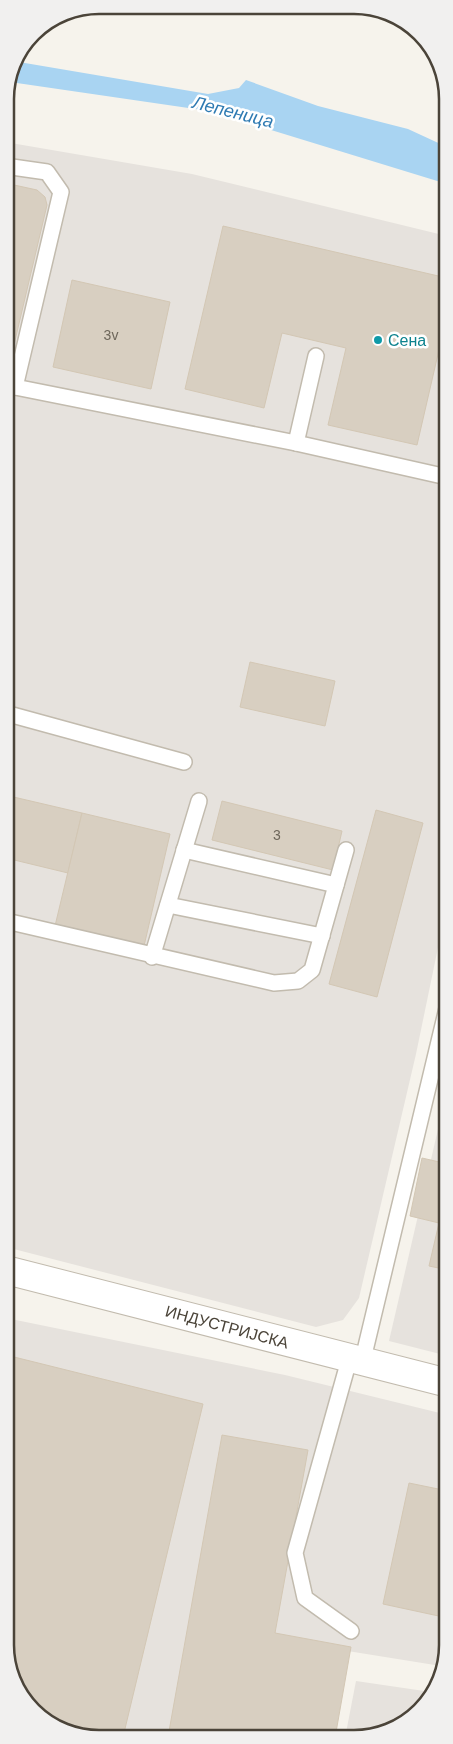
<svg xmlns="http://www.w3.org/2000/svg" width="453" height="1744" viewBox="0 0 453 1744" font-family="Helvetica,sans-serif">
  <rect width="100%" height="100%" fill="#f6f3ec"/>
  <g fill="#e6e2dd">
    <polygon points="5,142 192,174 447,236 447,904 416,1054 359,1298 343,1320 316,1327 6,1247"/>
    <polygon points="448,1086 448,1356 389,1341"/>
    <polygon points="6,1318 285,1375 448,1415 448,1651 441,1666 329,1648 311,1738 80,1737 28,1707 6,1658"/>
    <polygon points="356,1681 431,1692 425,1707 367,1738 345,1738"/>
  </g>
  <polygon fill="#a9d4f2" points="19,62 208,94 239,88 246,80 318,106 408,129 447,147 447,184 209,111 10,82"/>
  <g fill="#d8cfc1" stroke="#d3c7b4">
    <polygon points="5,183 37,190 45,197 47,205 9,366 5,365"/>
    <polygon points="223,226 447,278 447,315 417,445 328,425 346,348 282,333 264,408 185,389"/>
    <polygon points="72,280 170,302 151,389 53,367"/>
    <polygon points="250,662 335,681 325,726 240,707"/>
    <polygon points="5,795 82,813 68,873 6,858"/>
    <polygon points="222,801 342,831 333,870 212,840"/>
    <polygon points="376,810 423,823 377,997 329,984"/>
    <polygon points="82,813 170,834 144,946 55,926"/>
    <polygon points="422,1158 448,1164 448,1270 429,1266 439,1223 410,1216"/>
    <polygon points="6,1355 203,1404 123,1737 80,1737 28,1707 6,1658"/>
    <polygon points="222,1435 308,1450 275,1633 351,1647 335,1738 168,1737"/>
    <polygon points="409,1483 448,1491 448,1618 383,1604"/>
  </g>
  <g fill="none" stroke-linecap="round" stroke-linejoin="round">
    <defs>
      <g id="service">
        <polyline points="5,166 47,172 61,192 15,387"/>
        <polyline points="5,385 296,443 447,477"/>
        <polyline points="296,443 316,356"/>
        <polyline points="5,713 184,762"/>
        <polyline points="184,850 336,885"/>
        <polyline points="168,905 322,936"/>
        <polyline points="6,921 274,983 298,981 312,970 346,850"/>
        <polyline points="152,957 199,801"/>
        <polyline points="349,1360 295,1553 305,1598 351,1631"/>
        <polyline points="362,1363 448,1004"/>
      </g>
      <polyline id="minor" points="6,1270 448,1383"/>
    </defs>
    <use href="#service" stroke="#c2bbae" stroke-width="18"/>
    <use href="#minor" stroke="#c2bbae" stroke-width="30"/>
    <use href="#service" stroke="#fff" stroke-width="15"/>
    <use href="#minor" stroke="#fff" stroke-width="28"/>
  </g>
  <circle fill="#0f9aa8" stroke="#fff" stroke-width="2" cx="378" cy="340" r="5"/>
  <g text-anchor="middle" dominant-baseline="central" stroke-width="5" stroke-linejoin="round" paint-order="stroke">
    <g font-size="14" fill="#6e675b">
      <text x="111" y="335">3v</text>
      <text x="277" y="835">3</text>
    </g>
    <g font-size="16" fill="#0d838f" stroke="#fff" text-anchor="start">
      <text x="388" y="340">Сена</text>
    </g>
    <g font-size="16" fill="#4b4439" stroke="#fff">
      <text transform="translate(227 1327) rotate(15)">ИНДУСТРИЈСКА</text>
    </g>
    <g font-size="18" font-style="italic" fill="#2e7ab2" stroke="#fff">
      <text transform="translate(233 112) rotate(14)">Лепеница</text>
    </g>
  </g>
  <path d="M0 0H453V1744H0ZM99 14H354A85 85 0 0 1 439 99V1645A85 85 0 0 1 354 1730H99A85 85 0 0 1 14 1645V99A85 85 0 0 1 99 14Z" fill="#f1f0ef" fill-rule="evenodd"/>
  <path fill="none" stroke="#4b4439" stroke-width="2.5" d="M99 14H354A85 85 0 0 1 439 99V1645A85 85 0 0 1 354 1730H99A85 85 0 0 1 14 1645V99A85 85 0 0 1 99 14Z"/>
</svg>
